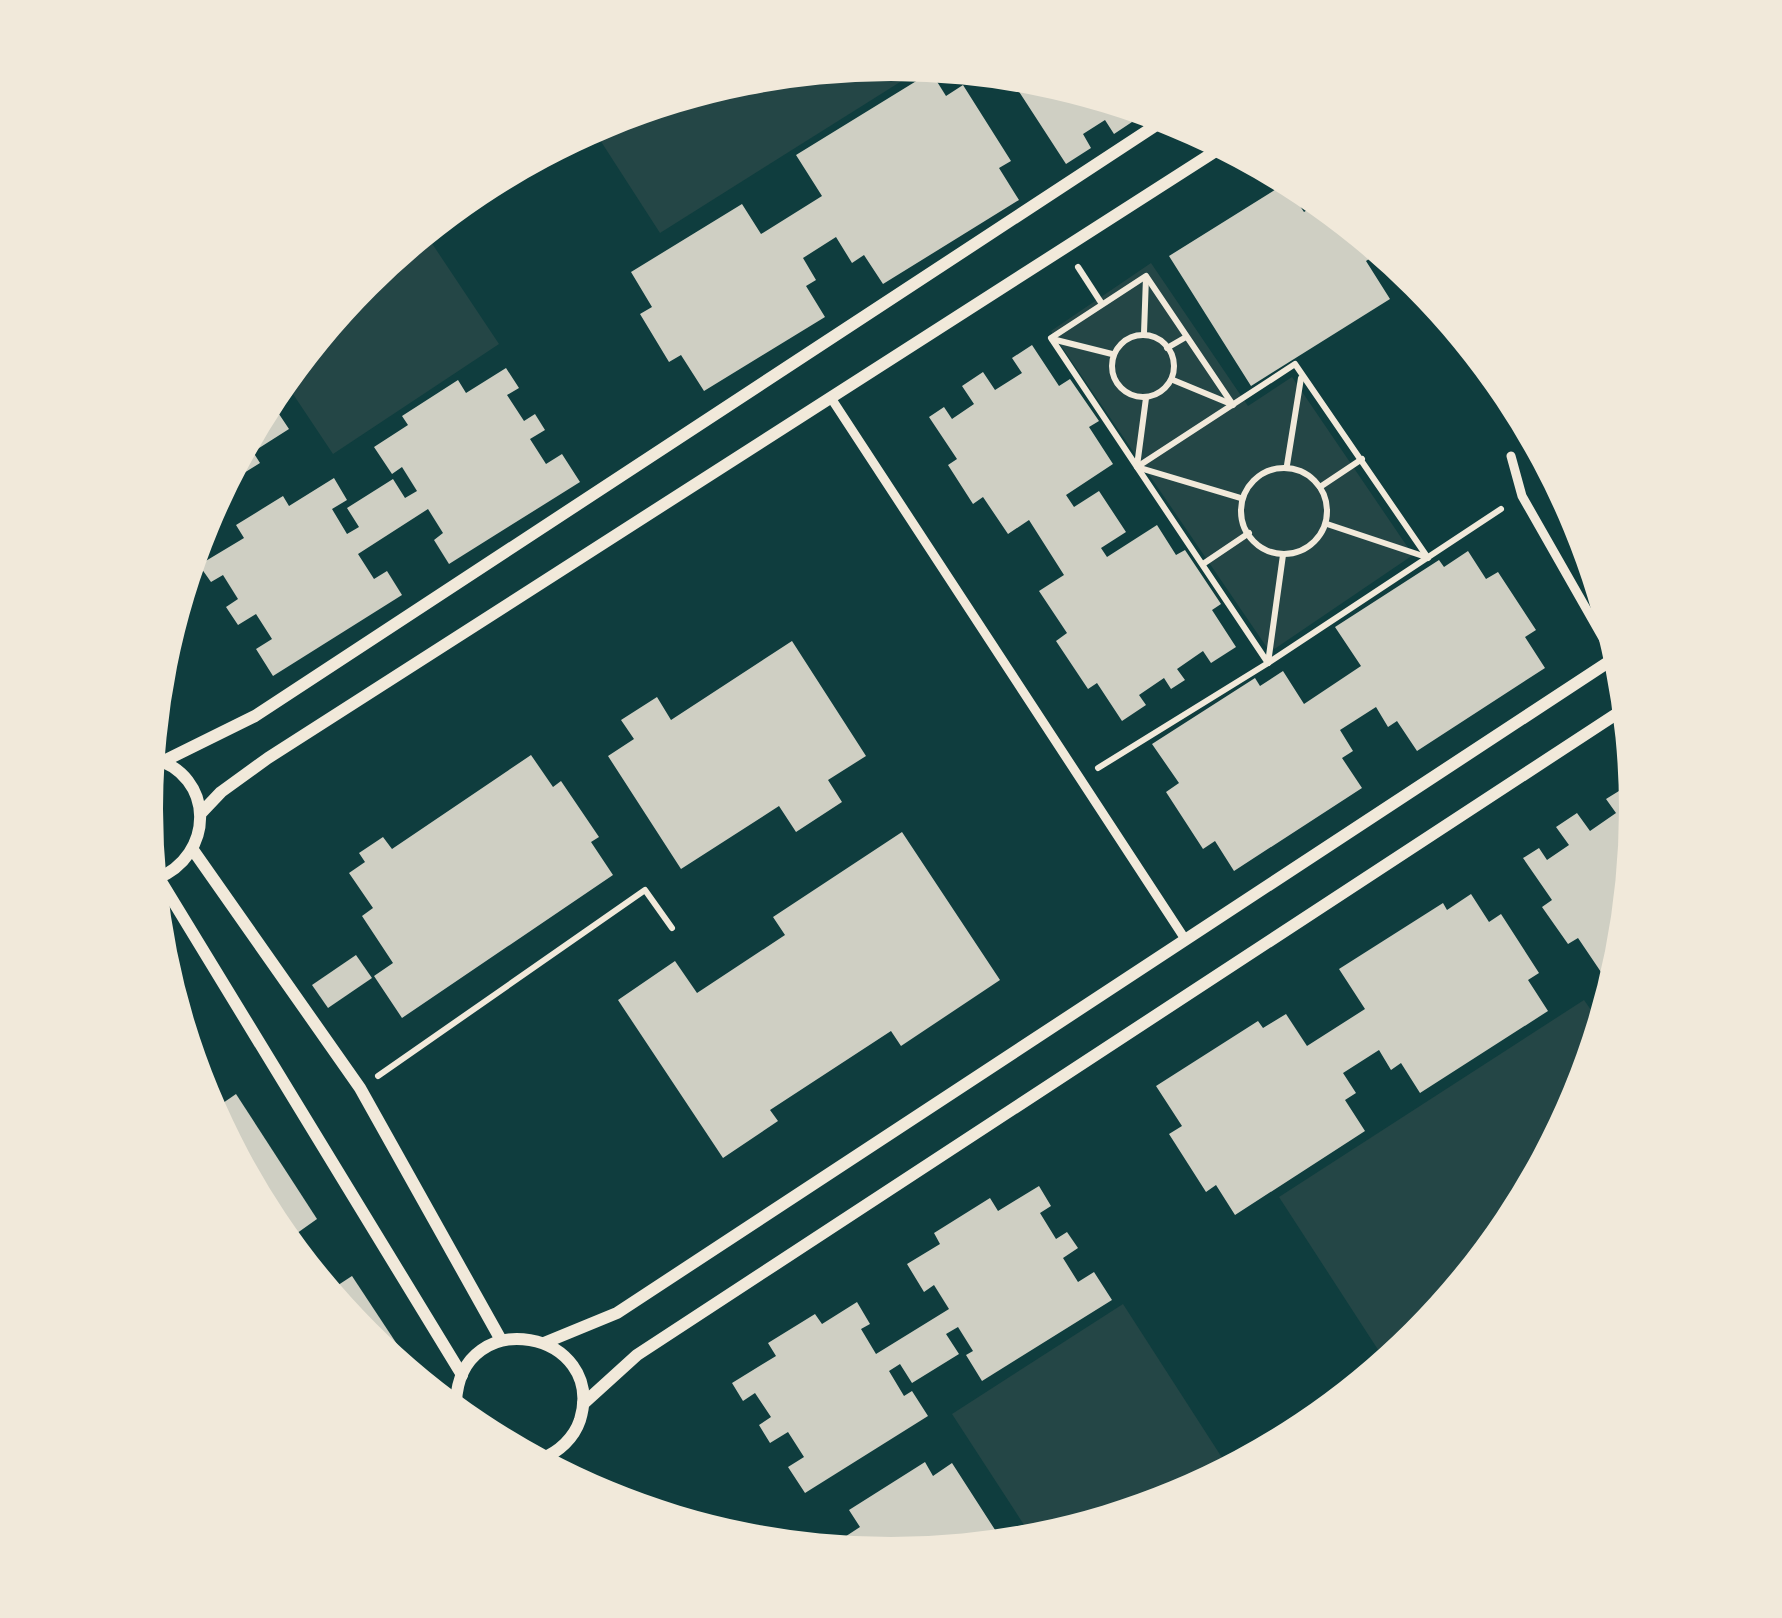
<svg xmlns="http://www.w3.org/2000/svg" width="1782" height="1618" viewBox="0 0 1782 1618" font-family="Overpass,sans-serif">
  <rect width="100%" height="100%" fill="#0f3d3e"/>
  <g fill="#244646">
    <polygon points="891,60 924,67 660,233 591,126 605,117"/>
    <polygon points="427,236 499,344 333,454 289,388 362,279"/>
    <polygon points="1151,263 1248,406 1292,377 1413,555 1270,652 1051,331"/>
    <polygon points="1584,1000 1598,1020 1583,1096 1420,1339 1386,1362 1279,1197"/>
    <polygon points="1123,1304 1228,1467 1177,1501 1028,1531 952,1414"/>
  </g>
  <g fill="#cfcfc3">
    <polygon points="931,72 946,96 963,85 1011,161 999,168 1019,200 883,284 864,255 852,263 836,237 803,258 816,280 806,286 825,317 704,391 681,355 669,362 640,314 652,307 631,272 742,204 761,234 822,196 796,155"/>
    <polygon points="1014,84 1128,107 1125,110 1132,122 1114,134 1105,120 1083,134 1091,148 1066,164"/>
    <polygon points="1281,186 1292,194 1304,212 1312,207 1380,252 1366,261 1390,299 1251,386 1169,256"/>
    <polygon points="1032,345 1059,386 1070,379 1099,421 1089,427 1113,464 1066,495 1074,507 1099,491 1126,532 1101,548 1107,557 1157,525 1176,555 1185,550 1221,604 1212,610 1236,647 1211,663 1203,651 1177,669 1185,680 1171,689 1164,678 1139,695 1146,705 1122,721 1097,683 1088,689 1056,641 1067,633 1039,591 1064,575 1029,520 1008,534 983,497 973,504 948,465 957,459 929,417 944,407 952,419 974,404 962,386 983,372 995,390 1022,373 1012,358"/>
    <polygon points="506,368 519,388 507,395 524,421 535,414 545,430 530,439 546,464 562,454 580,482 449,564 434,540 443,533 428,509 358,554 374,579 387,571 402,595 273,676 256,649 272,639 256,614 238,625 226,607 238,599 223,575 211,582 199,565 244,538 236,525 283,496 289,506 334,478 347,500 332,509 347,534 359,527 347,508 393,479 405,498 417,491 402,467 392,474 374,447 408,425 402,416 458,380 466,393"/>
    <polygon points="275,408 289,429 253,452 260,463 223,486"/>
    <polygon points="1468,551 1486,579 1498,572 1536,630 1525,637 1545,668 1417,751 1397,721 1388,727 1376,707 1340,730 1353,751 1342,758 1362,788 1234,871 1215,841 1203,849 1166,792 1179,783 1152,744 1255,678 1260,686 1283,671 1304,704 1361,666 1335,627 1439,560 1444,567"/>
    <polygon points="792,641 866,756 828,780 842,802 796,832 779,806 681,869 608,756 634,739 621,720 657,697 671,720"/>
    <polygon points="531,755 553,787 561,781 599,837 591,842 613,875 402,1018 374,976 393,963 362,916 373,908 349,873 365,862 359,853 383,837 392,849"/>
    <polygon points="1627,786 1640,810 1608,972 1603,975 1578,938 1568,944 1542,907 1552,900 1523,858 1539,848 1547,860 1569,845 1556,827 1577,813 1590,831 1616,813 1606,799"/>
    <polygon points="902,832 1000,980 901,1046 891,1031 770,1110 778,1121 723,1158 618,1000 675,961 697,993 785,935 773,917"/>
    <polygon points="1471,894 1489,922 1501,914 1539,973 1528,980 1548,1011 1420,1093 1401,1063 1391,1070 1379,1050 1343,1073 1356,1093 1345,1100 1365,1131 1235,1215 1216,1185 1206,1192 1169,1134 1182,1126 1156,1086 1258,1021 1263,1028 1286,1014 1307,1046 1365,1009 1339,969 1443,903 1447,910"/>
    <polygon points="356,955 372,978 328,1008 312,985"/>
    <polygon points="236,1094 317,1219 293,1236 210,1112"/>
    <polygon points="1039,1186 1051,1206 1040,1213 1056,1239 1067,1232 1078,1248 1063,1258 1078,1282 1094,1272 1112,1300 982,1381 966,1355 973,1351 958,1327 946,1334 959,1354 912,1383 900,1364 889,1371 904,1396 912,1391 928,1416 805,1493 788,1467 804,1457 788,1432 770,1443 759,1425 771,1417 755,1393 743,1401 732,1383 776,1356 768,1343 815,1314 822,1324 857,1302 870,1324 861,1329 876,1354 949,1309 934,1285 924,1292 907,1264 940,1244 934,1233 990,1198 998,1211"/>
    <polygon points="352,1276 418,1376 361,1338 329,1291"/>
    <polygon points="925,1462 933,1476 952,1463 999,1536 890,1558 836,1547 834,1544 860,1527 849,1510"/>
  </g>
  <g fill="none" stroke-linecap="round" stroke-linejoin="round">
    <g stroke="#f1e9da" stroke-width="6">
      <polyline points="1078,267 1102,304"/>
      <polyline points="1144,333 1146,277"/>
      <circle cx="1143" cy="366" r="31"/>
      <polyline points="1052,339 1112,354"/>
      <polyline points="1167,348 1186,337"/>
      <polyline points="1173,380 1231,404"/>
      <polyline points="1233,405 1146,276 1051,338 1137,467 1241,498"/>
      <polyline points="1287,465 1301,378"/>
      <polyline points="1137,466 1146,398"/>
      <circle cx="1284" cy="511" r="43"/>
      <polyline points="1320,487 1362,459"/>
      <polyline points="1327,524 1426,557"/>
      <polyline points="1203,564 1249,533"/>
      <polyline points="1268,663 1137,467 1295,364 1428,558"/>
      <polyline points="1268,663 1283,555"/>
      <polyline points="1098,768 1268,663 1501,509"/>
      <polyline points="378,1076 645,890 672,928"/>
    </g>
    <g stroke="#f1e9da" stroke-width="9">
      <polyline points="831,398 1185,939"/>
      <polyline points="1511,456 1522,496 1608,647"/>
    </g>
    <g stroke="#f1e9da" stroke-width="12">
      <path d="M152 758C216 775 215 856 156 879"/>
      <polyline points="164,761 255,716 1170,116"/>
      <polyline points="202,812 221,792 268,758 1222,147"/>
      <polyline points="193,850 360,1088 501,1340"/>
      <polyline points="159,878 462,1375"/>
      <polyline points="544,1343 617,1313 1610,661"/>
      <path d="M456 1402C461 1302 607 1331 580 1420 574 1438 559 1452 541 1459"/>
      <polyline points="583,1404 637,1355 1621,711"/>
    </g>
  </g>
  <path d="M0 0H1782V1618H0ZM163 809a728 728 0 1 1 1456 0a728 728 0 1 1-1456 0Z" fill="#f1e9da" fill-rule="evenodd"/>
</svg>
